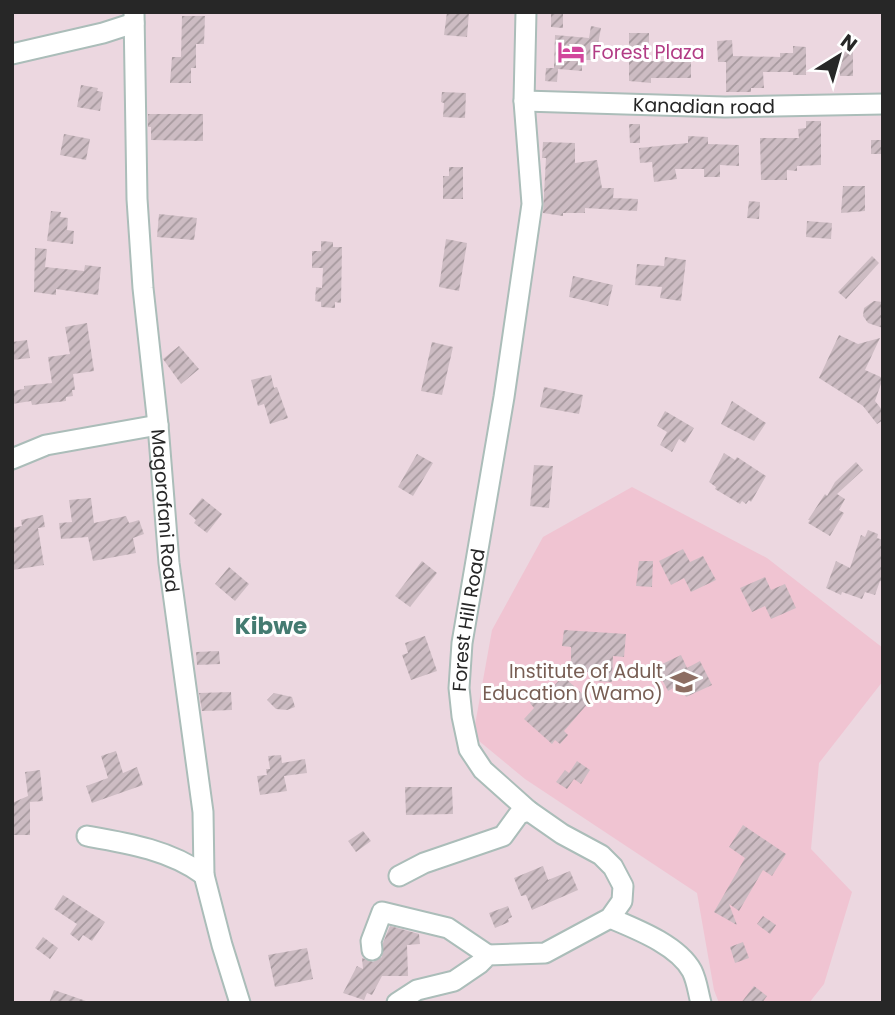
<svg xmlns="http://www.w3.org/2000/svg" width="895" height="1015" viewBox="0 0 895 1015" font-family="Poppins,sans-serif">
  <defs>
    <pattern id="building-hatch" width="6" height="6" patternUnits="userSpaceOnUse" patternTransform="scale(1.75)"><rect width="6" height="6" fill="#cdbcc3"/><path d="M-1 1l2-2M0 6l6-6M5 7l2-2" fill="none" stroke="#a6999e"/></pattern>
  </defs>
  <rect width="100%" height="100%" fill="#ecd7e0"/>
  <polygon fill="#f0c4d2" points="632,487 767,558 883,648 883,681 819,763 811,849 852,892 824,984 809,1003 719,1003 714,990 697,893 525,779 473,736 492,630 543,537"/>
  <g fill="url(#building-hatch)">
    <polygon points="447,12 469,12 467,37 444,35"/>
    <polygon points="551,12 563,12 563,28 551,27"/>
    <polygon points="182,16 205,16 204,44 196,44 196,68 191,68 191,83 170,83 172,57 181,57"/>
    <polygon points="591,26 601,28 595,60 582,60 582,71 558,69 557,82 545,81 546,68 554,68 555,35 589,38"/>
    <polygon points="629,33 649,33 649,61 691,62 691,78 651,78 651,83 629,81"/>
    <polygon points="732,40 733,56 780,57 780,53 793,53 793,46 806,47 806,75 793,75 793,72 763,72 764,88 751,88 751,92 726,92 726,62 718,62 717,41"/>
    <polygon points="841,49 853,49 853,76 840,76 840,72 826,72 826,59 836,59 835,53 841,53"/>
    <polygon points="81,85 98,88 97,91 103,92 100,111 77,107"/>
    <polygon points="442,92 466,93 465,118 443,117 444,103 441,102"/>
    <polygon points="148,114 203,114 203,141 151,140 151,127 148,127"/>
    <polygon points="806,121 821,121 821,165 797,166 797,171 787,170 787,180 761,180 760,138 799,138 798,129 806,128"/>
    <polygon points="629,124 640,124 640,143 630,143"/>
    <polygon points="64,134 90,139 86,160 60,155"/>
    <polygon points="688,136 708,137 708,144 739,145 739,166 720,165 720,177 704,177 704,169 675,169 677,179 654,182 652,162 640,163 639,148 688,143"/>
    <rect x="871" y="140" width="12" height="14"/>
    <polygon points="543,142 575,143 575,163 597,160 602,188 614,188 613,198 638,199 637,211 585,208 585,213 563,213 563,216 543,213 546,158 542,158"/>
    <polygon points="449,167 463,167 463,199 443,199 443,176 449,176"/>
    <polygon points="843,186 865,186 865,211 841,213"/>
    <polygon points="749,201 760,202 759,219 747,218"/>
    <polygon points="51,211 61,212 60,217 68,218 67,230 74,231 73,244 47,241"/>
    <polygon points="159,214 197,218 194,240 157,237"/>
    <polygon points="807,221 832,223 831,239 806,237"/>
    <polygon points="446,239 467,243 459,291 439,287"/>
    <polygon points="321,241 333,242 333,247 342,247 341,303 335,302 335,308 321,307 321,302 315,301 316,287 322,288 323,268 312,268 312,251 321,251"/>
    <polygon points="35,248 47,249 45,267 84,271 85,265 101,267 98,295 56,289 56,295 34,292"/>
    <polygon points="872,256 879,263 846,299 838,292"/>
    <polygon points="665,257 686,260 681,301 660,298 662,287 635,285 637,264 664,266"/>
    <polygon points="573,276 613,285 608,306 569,297"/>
    <polygon points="874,301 883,302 883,328 868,323 863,316 864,308"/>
    <polygon points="87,323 94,371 73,374 75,390 72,390 73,396 66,397 66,401 32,405 31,401 12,404 12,391 24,389 24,386 52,383 48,357 70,354 65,327"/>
    <polygon points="839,335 858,344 880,338 865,370 883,378 875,401 883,411 883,420 877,424 863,406 819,378"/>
    <polygon points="27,340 30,358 12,360 12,342"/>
    <polygon points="432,342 453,347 442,395 421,391"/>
    <polygon points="179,346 199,369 181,384 163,359"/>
    <polygon points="271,375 274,388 277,387 288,418 270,424 264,404 258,406 251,380"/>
    <polygon points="544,387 583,395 579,414 540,407"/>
    <polygon points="732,401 766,423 754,441 721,424"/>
    <polygon points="665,411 694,428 685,443 679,439 672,452 660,445 667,432 657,426"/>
    <polygon points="724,453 735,460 737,457 766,476 751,502 749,500 746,504 742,501 740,504 715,489 716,487 709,482"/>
    <polygon points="417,454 433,463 413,496 398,487"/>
    <polygon points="856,462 863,470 837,494 845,499 839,510 844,513 830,536 808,523 810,520 808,520 825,494 827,496 835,482"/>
    <polygon points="534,465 553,466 549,508 530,506"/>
    <polygon points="91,498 94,523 126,516 129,523 139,520 144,534 133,538 136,553 93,561 88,537 61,539 59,523 72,522 69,500"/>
    <polygon points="202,498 222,514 207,533 194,523 196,520 189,514"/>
    <polygon points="43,515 45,527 38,528 44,565 13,570 12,528 22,526 21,520"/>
    <polygon points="868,530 878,534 877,538 883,540 883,582 880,581 875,595 865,592 862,599 842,592 841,595 826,588 836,561 850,568 861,535 865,537"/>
    <polygon points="683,549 690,562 703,556 716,580 691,592 684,578 671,585 659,561"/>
    <polygon points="422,561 437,573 410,607 395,596"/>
    <polygon points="639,561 653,561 652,587 636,586"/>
    <polygon points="229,567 249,584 235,601 215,584"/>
    <polygon points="765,577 771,590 785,584 796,608 771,619 765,606 752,612 740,588"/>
    <polygon points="564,630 626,634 624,657 613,656 612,682 594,681 595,672 571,672 571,647 562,646"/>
    <polygon points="425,636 437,671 411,680 402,655 408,653 405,643"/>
    <polygon points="219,651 220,664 197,665 196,652"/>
    <polygon points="681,655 687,668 700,661 712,685 686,697 680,684 668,691 656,667"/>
    <polygon points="563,676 590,701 564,731 568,735 560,744 555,740 552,744 524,719 534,708 530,703 548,683 552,688"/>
    <polygon points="231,692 232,710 202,711 199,693"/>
    <polygon points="274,693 292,697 295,707 287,710 276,709 267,700"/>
    <polygon points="116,751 123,773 137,767 143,785 92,803 86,786 108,778 101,756"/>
    <polygon points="281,755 282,763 305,759 307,773 284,776 287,791 260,795 257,776 267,775 266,769 270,769 268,756"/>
    <polygon points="577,761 590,770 581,784 574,779 567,789 556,782 565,770 569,773"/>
    <polygon points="40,770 43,801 30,802 30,835 12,835 12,803 28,796 25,772"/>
    <polygon points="405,787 452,787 453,814 406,815"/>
    <polygon points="743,825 786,854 772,876 763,870 739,911 729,904 737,925 714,912 745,858 729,847"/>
    <polygon points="363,831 371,841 356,852 348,841"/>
    <polygon points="543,866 548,880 570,871 578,890 532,910 526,895 521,896 514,878"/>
    <polygon points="63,895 105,922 92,941 83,935 79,941 70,934 77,924 54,909"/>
    <polygon points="508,906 512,917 508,919 509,922 495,928 489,913"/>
    <polygon points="763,916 776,925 770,934 757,924"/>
    <polygon points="390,926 419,934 420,944 407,945 408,976 382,976 372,995 367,993 364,1000 343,993 357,966 363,969 362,958 373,962 382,957 383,943"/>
    <polygon points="43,937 58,948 50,959 35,948"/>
    <polygon points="743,942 749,958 735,963 730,947"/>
    <polygon points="307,948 313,979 275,987 268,955"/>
    <polygon points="754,986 767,996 762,1003 741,1003"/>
    <polygon points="54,990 86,1001 86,1003 49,1003"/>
  </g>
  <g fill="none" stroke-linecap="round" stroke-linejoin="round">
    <defs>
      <g id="minor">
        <path id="s1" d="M134 12 137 199 143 288 158 425 169 563 203 812 204 875 222 945 240 1003"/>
        <polyline points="12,54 103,33 134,23"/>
        <path id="s2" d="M524 101 725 107 883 104"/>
        <polyline points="12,459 46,445 158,425"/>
        <path d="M87 836C127 843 170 850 204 875"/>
        <polyline points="399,876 424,863 503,836 519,814 529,811"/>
        <path d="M610 918C636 929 678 945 692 971 697 981 698 992 701 1003"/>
        <polyline points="372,950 371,941 382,912 448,928 488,955"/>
        <path id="s3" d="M397 1003 417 990 454 981 479 964 488 955 545 953 610 918 622 901 623 886 613 867 601 855 562 834 529 811 483 770 469 749 462 716 459 688 462 643 504 397 532 204 524 101 526 12"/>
      </g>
    </defs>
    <use href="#minor" stroke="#abbdb9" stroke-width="23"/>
    <use href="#minor" stroke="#fff" stroke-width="19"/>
  </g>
  <defs>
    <symbol id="hotel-bare" viewBox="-9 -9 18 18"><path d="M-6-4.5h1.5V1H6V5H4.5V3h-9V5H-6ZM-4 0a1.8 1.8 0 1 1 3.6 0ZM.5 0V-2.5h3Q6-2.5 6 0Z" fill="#d1479c" stroke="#fff" stroke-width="2.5" paint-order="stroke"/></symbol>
    <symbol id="university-bare" viewBox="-9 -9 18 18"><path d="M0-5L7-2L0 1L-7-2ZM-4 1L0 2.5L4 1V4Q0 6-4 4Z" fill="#8d6e63" stroke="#fff" stroke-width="2.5" paint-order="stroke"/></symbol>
  </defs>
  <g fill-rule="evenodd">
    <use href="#hotel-bare" x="552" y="33" width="38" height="38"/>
    <use href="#university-bare" x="665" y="663" width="38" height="38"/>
  </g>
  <g text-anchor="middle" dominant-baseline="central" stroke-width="6" stroke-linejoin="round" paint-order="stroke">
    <g font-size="19" fill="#b23c85" stroke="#fff" text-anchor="start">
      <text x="592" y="52">Forest Plaza</text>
    </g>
    <g font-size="19" fill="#272727" stroke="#fff">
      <text stroke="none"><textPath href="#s2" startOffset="180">Kanadian road</textPath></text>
      <text stroke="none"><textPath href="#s1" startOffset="500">Magorofani Road</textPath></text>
      <text stroke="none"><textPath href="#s3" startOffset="612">Forest Hill Road</textPath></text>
    </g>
    <g font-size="19" fill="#785e54" stroke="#fff" text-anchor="end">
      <text x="663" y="671">Institute of Adult<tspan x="663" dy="22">Education (Wamo)</tspan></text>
    </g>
    <g font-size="23" font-weight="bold" fill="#447b71" stroke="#fff">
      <text x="271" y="626">Kibwe</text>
    </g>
  </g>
  <rect width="895" height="1015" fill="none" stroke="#272727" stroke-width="28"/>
  <g transform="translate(839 56) rotate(37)" stroke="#ffffff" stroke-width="5" paint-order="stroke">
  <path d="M0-5L12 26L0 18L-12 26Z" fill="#272727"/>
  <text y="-10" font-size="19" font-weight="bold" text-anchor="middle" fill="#272727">N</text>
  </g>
</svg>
